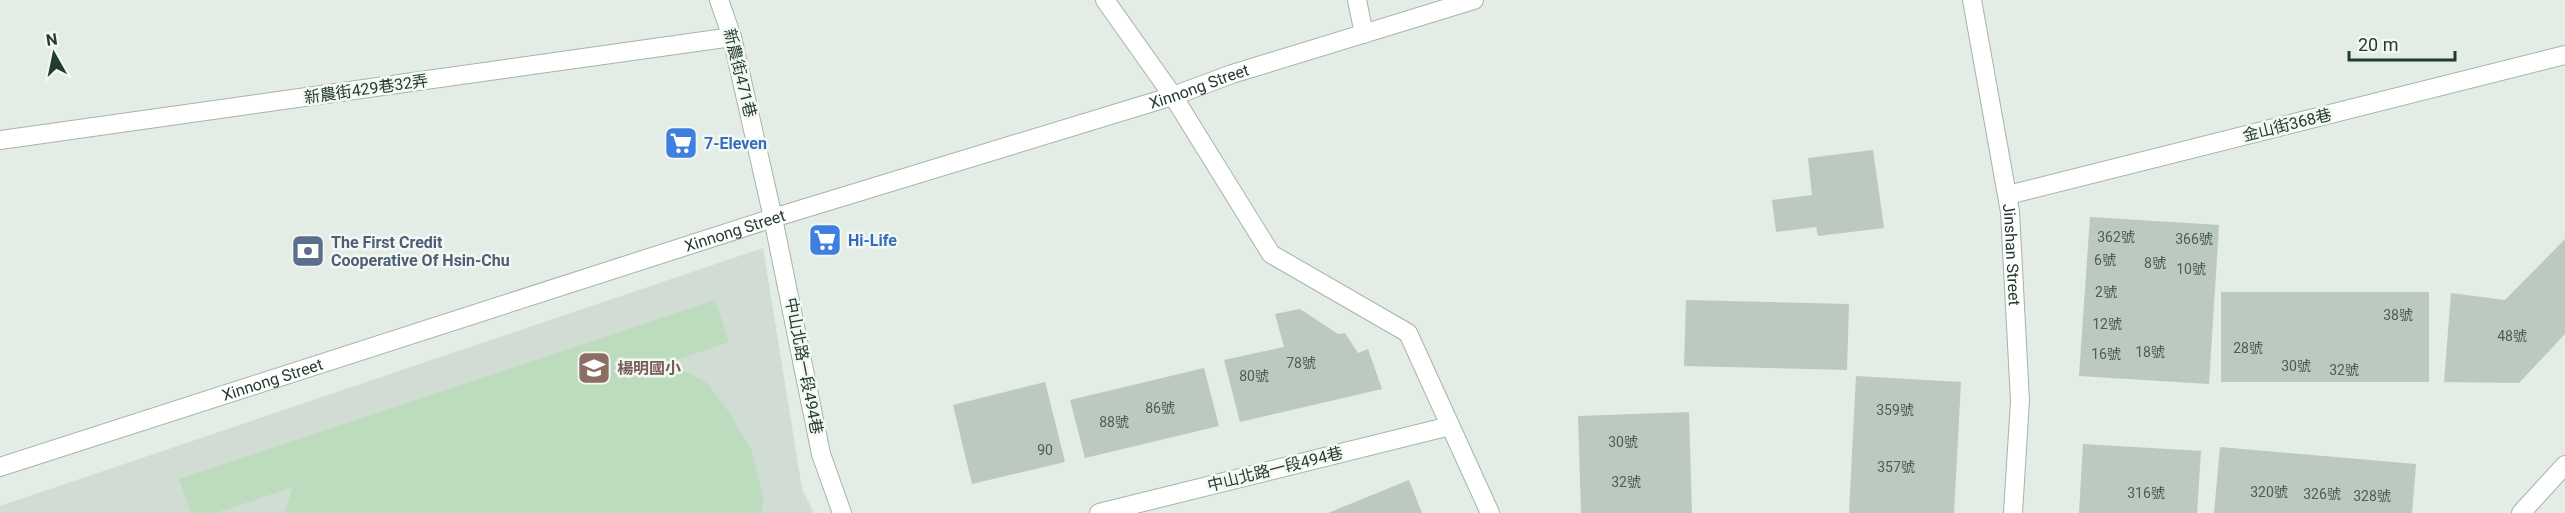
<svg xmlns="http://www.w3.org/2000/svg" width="2565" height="513" viewBox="0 0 2565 513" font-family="Roboto,'Noto Sans TC',sans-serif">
  <rect width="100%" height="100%" fill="#e3ece5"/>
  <polygon fill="#d1dcd4" points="763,248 802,489 814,513 0,513 0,506"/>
  <polygon fill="#bddcbd" points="715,300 729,342 668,363 706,382 731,415 751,449 763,495 762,513 284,513 293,487 216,513 191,513 179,479"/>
  <g fill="#bbc9c0">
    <polygon points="1873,150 1884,228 1818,236 1816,227 1776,232 1772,200 1812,195 1808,158"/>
    <polygon points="2090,217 2219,225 2209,384 2079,376"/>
    <polygon points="2565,239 2565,334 2519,383 2444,382 2451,293 2505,300"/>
    <rect x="2221" y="292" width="208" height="90"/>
    <polygon points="1686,300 1849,304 1847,370 1684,366"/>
    <polygon points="1300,309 1338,334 1345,333 1358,353 1368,349 1382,389 1240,422 1224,360 1284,347 1275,314"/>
    <polygon points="1204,368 1219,426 1085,458 1070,400"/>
    <polygon points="1856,376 1961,382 1954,513 1849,513"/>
    <polygon points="1045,382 1065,462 972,484 953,405"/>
    <polygon points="1689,412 1692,513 1581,513 1578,416"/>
    <polygon points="2083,444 2201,451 2197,513 2079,513"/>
    <polygon points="2220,447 2416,464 2412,513 2214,513"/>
    <polygon points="1409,480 1422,513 1328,513"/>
  </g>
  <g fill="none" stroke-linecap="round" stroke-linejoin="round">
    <defs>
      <g id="service">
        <polyline points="1105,0 1173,96"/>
        <polyline points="1357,0 1364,34"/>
      </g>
      <g id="minor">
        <polyline points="719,0 732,37 773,218 821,454 842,513"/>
        <path id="s1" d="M1972 0 2010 212 2020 401 2013 513"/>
        <polyline points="1173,96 1271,254 1408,333 1490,513"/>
        <polyline points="0,140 732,37"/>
        <polyline points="2008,195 2565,55"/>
        <polyline points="1099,513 1450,426"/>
        <polyline points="2521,513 2565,465"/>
      </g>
      <g id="tertiary">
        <path id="s2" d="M0 467 773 218 1173 96 1232 74 1474 0"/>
      </g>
    </defs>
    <use href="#service" stroke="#a6b4aa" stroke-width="20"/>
    <use href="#minor" stroke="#a6b4aa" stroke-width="20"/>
    <use href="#tertiary" stroke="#a6b4aa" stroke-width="20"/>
    <use href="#service" stroke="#fff" stroke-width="18"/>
    <use href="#minor" stroke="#fff" stroke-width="18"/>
    <use href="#tertiary" stroke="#fff" stroke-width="18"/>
  </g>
  <defs>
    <symbol id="supermarket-square" viewBox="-11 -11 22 22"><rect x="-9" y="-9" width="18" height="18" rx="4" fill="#3f7fe0" stroke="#f3f8f4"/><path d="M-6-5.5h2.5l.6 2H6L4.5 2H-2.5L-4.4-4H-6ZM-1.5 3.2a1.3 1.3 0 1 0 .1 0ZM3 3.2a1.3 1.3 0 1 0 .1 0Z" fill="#fff"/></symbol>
    <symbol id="bank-square" viewBox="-11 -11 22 22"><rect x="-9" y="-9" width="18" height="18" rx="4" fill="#5c6f8a" stroke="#f3f8f4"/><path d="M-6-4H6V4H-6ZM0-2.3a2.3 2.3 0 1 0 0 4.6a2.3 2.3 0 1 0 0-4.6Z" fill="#fff"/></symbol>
    <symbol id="school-square" viewBox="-11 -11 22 22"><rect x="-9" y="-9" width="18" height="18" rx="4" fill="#8d6e63" stroke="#f3f8f4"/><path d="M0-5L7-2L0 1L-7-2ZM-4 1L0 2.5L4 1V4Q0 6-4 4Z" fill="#fff"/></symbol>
  </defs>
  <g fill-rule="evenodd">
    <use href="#supermarket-square" x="662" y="124" width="38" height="38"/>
    <use href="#supermarket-square" x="806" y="221" width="38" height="38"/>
    <use href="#bank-square" x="289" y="232" width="38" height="38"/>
    <use href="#school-square" x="575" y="349" width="38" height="38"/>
  </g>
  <g text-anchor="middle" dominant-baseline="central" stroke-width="5" stroke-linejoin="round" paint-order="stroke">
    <g font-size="14" fill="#495f52">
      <text x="2116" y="237">362號</text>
      <text x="2194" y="239">366號</text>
      <text x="2105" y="260">6號</text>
      <text x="2155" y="263">8號</text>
      <text x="2191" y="269">10號</text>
      <text x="2106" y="292">2號</text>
      <text x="2398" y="315">38號</text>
      <text x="2107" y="324">12號</text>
      <text x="2512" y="336">48號</text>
      <text x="2248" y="348">28號</text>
      <text x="2150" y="352">18號</text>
      <text x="2106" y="354">16號</text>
      <text x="1301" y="363">78號</text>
      <text x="2296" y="366">30號</text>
      <text x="2344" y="370">32號</text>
      <text x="1254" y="376">80號</text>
      <text x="1160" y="408">86號</text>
      <text x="1895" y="410">359號</text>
      <text x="1114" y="422">88號</text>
      <text x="1623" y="442">30號</text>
      <text x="1045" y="450">90</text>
      <text x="1896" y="467">357號</text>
      <text x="1626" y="482">32號</text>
      <text x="2269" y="492">320號</text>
      <text x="2146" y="493">316號</text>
      <text x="2322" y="494">326號</text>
      <text x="2372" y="496">328號</text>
    </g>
    <g font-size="16" fill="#233c2e" stroke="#f3f8f4">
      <text transform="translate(740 73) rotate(76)">新農街471巷</text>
      <text stroke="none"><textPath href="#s2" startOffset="1258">Xinnong Street</textPath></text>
      <text transform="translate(366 89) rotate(-8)">新農街429巷32弄</text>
      <text transform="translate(2287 125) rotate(-14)">金山街368巷</text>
      <text stroke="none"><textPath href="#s2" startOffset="772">Xinnong Street</textPath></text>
      <text stroke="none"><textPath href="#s1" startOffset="258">Jinshan Street</textPath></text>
      <text transform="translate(804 366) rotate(79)">中山北路一段494巷</text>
      <text stroke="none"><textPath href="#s2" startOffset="286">Xinnong Street</textPath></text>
      <text transform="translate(1275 469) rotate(-14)">中山北路一段494巷</text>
    </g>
    <g font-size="16" font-weight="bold" fill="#366cbe" stroke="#f3f8f4" text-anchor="start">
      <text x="704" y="143">7-Eleven</text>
      <text x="848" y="240">Hi-Life</text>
    </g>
    <g font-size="16" font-weight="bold" fill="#4e5e75" stroke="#f3f8f4" text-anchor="start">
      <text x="331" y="242">The First Credit<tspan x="331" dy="18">Cooperative Of Hsin-Chu</tspan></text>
    </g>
    <g font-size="16" font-weight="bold" fill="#785e54" stroke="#f3f8f4" text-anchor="start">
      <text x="617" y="368">楊明國小</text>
    </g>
  </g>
  <g transform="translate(54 54) rotate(351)" stroke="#f3f8f4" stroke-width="4.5" paint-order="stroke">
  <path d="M0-4.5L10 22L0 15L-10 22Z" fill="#233c2e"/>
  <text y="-9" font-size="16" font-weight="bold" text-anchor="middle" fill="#233c2e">N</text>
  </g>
  <path d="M2349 51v9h106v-9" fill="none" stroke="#233c2e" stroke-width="3"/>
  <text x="2358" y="51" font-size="18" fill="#233c2e" stroke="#f3f8f4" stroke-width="4.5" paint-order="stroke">20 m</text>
</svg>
